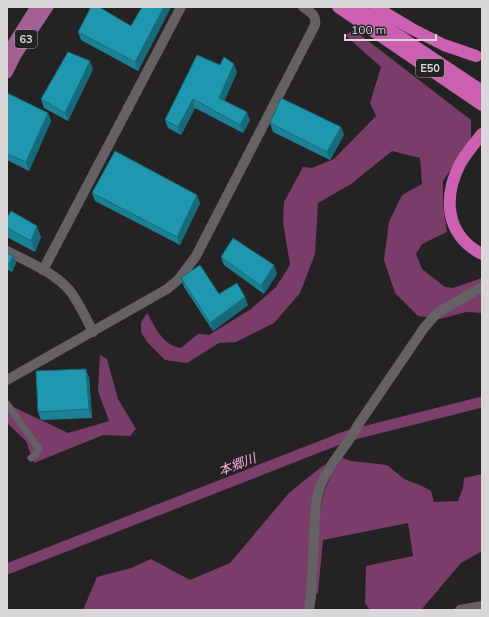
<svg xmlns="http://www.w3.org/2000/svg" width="489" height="617" viewBox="0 0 489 617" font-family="Mulish,'Noto Sans JP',sans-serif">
  <rect width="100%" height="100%" fill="#252224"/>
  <g fill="#7a3d6a">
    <path d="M354 30 471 120V139L443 181V205L447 232 422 244 416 254 422 269 445 287 453 288 482 278V313L466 312 440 319 418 316 395 293 384 260 389 222 402 195 422 184 420 158 392 151 351 184 318 203 315 254 300 293 274 323 236 342 219 343 187 363 165 360 147 342 141 332V322L147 313C156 328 162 345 181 348L198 334 209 335 251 309 276 287 290 265 283 222 284 202 303 167 312 168 334 159 376 116 370 103 381 67 345 35Z"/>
    <polygon points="100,355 107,359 118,399 136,429 130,436 103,435 34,463 26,441 7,423 7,404 68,433 109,421 98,391"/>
    <polygon points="342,458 351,461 387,465 404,479 422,486 431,491 434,502 458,501 463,488 464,478 482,474 482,551 461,563 421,610 370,610 365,603 366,566 413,556 408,523 323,540 318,593 313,595 319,515 324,492 331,475"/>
    <polygon points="325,464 313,494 308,595 305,610 83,610 97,577 131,568 151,559 190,580 230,563 289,493"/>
  </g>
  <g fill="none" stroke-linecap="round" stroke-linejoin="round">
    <polyline stroke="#7c3f6c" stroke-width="11" points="7,569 347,436 482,402"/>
    <polyline stroke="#656164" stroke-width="7" points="7,404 39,449 35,455 31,458"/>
    <g stroke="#656164" stroke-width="10">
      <path d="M7 251C28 262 54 272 70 291 79 303 86 318 93 332"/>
      <polyline points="43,270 181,7"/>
      <path d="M7 380 167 289 179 279 196 256 315 25C317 15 310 12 303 7"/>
      <path d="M309 610 311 597C312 578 313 558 314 539 315 520 314 500 322 482 331 461 348 445 358 425L424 328 437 313 482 287"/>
      <polyline points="460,610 482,606"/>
    </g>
    <g stroke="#a36092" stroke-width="11">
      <polyline points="7,53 36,7"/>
      <polyline points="7,73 16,55 48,7"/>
    </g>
    <g stroke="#cc60b1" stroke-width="12">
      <polyline points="338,7 482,105"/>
      <polyline points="356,7 482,91"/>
      <polyline points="375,7 412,29 444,45 476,56"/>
      <path d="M482 134C474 144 466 153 460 164 443 197 445 235 482 254"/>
    </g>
  </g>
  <g fill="#1b8296">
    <polygon points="142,7 171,7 138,71 81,40 78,32 131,26"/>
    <polygon points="220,65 237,72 224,101 250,120 243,133 195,108 181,135 168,128 165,120"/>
    <polygon points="93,69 68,121 44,108 41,99"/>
    <polygon points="7,93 48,113 51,121 29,171 7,160"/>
    <polygon points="270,123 341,127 344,135 330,160 273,132"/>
    <polygon points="92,193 200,203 180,245 95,201"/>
    <polygon points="7,217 41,237 35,252 7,237"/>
    <polygon points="7,253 13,256 16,263 12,272 7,269"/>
    <polygon points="221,257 277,274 264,294 224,265"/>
    <polygon points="181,278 219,294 248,305 213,331 184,287"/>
    <polygon points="89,377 92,418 41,420 38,412"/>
  </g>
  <g fill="#166a7a">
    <polygon points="164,7 171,7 138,71 135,62"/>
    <polygon points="90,61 93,69 68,121 65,113"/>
    <polygon points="234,64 237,72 222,107 219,98"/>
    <polygon points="193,99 195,108 181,135 178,127"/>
    <polygon points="247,112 250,120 243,133 240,125"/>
    <polygon points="48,113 51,121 29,171 26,162"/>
    <polygon points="341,127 344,135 330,160 327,152"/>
    <polygon points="197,195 200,203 180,245 177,237"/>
    <polygon points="37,226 41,237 35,252 31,241"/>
    <polygon points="13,256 16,263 12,272 9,264"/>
    <polygon points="274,265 277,274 264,294 261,286"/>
    <polygon points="245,297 248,305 213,331 210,323"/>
    <polygon points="86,369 89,377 92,418 89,409"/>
  </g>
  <g fill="#1f97af" stroke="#166a7a">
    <polygon points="91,7 99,7 131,26 142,7 164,7 135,62 78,32"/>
    <polygon points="68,52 90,61 65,113 41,99"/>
    <polygon points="197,55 220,65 224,57 234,64 219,98 247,112 240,125 193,99 178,127 165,120"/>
    <polygon points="7,93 48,113 26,162 7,154"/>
    <polygon points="281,98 341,127 327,152 270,123"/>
    <polygon points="115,151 197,195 177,237 92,193"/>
    <polygon points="11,211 37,226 31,241 7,228 7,217"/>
    <polygon points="233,238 274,265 261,286 221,257"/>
    <polygon points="7,253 13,256 9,264 7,263"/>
    <polygon points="200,265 219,294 237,283 245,297 210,323 181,278"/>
    <polygon points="86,369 89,409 38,412 36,371"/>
  </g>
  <g text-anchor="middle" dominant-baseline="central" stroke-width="4" stroke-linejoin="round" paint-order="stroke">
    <g fill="#252224" stroke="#a3a1a2" stroke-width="1">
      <rect x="15" y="30" width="22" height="18" rx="3"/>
      <rect x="416" y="59" width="28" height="18" rx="3"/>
    </g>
    <g font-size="11" font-weight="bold" fill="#d9d7d8">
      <text x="26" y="39">63</text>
      <text x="430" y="68">E50</text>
    </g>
    <g font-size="13" font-style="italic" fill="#f6ade1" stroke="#252224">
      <text transform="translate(237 464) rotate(-21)">本郷川</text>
    </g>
  </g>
  <rect width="489" height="617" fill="none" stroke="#d9d7d8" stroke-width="16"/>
  <path d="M345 34v6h91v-6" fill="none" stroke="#d9d7d8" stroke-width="2"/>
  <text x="351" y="34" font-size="12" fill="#d9d7d8" stroke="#252224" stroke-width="3" paint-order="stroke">100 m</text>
</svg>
